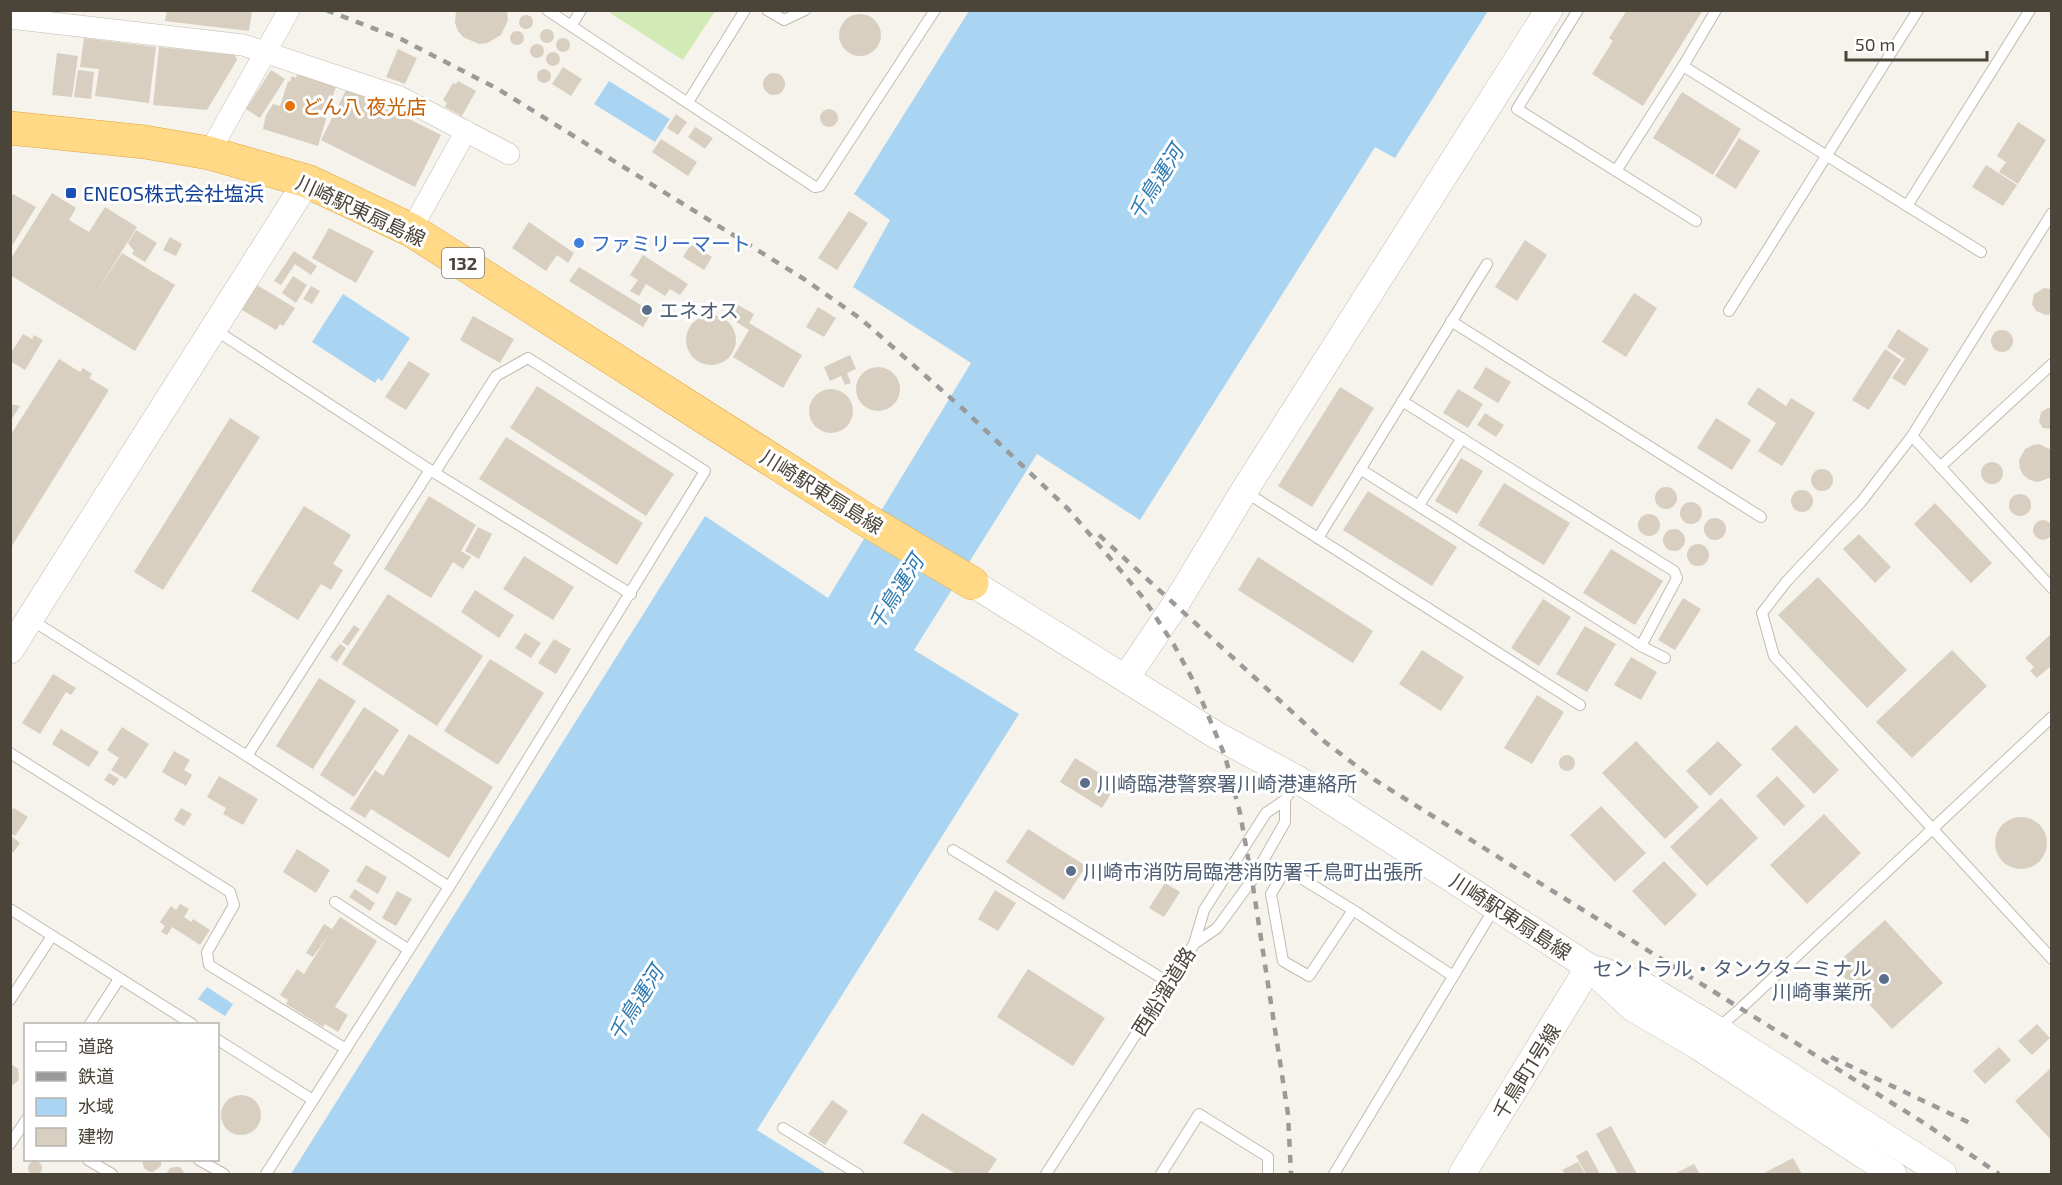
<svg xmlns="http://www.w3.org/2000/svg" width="2062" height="1185" viewBox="0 0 2062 1185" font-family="'Exo 2','Noto Sans JP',sans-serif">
  <rect width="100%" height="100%" fill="#f6f3ec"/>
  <polygon fill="#d2eab5" points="607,11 607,10 715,11 683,60"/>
  <g fill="#a9d4f2">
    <polygon points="969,11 1488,11 1395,158 1375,147 1140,520 1037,454 914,650 1019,714 757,1130 827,1174 291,1174 705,516 828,598 971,363 853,287 890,220 854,194"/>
    <polygon points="609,81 670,119 655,142 594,104"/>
    <polygon points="343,294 410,338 382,381 378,378 375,383 312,342"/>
    <polygon points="207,987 233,1004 225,1016 198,999"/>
  </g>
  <g fill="#d8cfc1">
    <polygon points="167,10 252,10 249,31 165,21"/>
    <polygon points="456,10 507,10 508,20 501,35 487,43 479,44 463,37 458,31 455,23"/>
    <polygon points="1627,10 1703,10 1643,106 1592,74 1613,41 1609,38"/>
    <circle cx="860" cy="35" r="21"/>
    <circle cx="526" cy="22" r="7"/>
    <circle cx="547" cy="36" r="7"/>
    <circle cx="517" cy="38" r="7"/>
    <polygon points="84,38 156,47 149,103 95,96 99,69 80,67"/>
    <circle cx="563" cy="45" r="7"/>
    <circle cx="537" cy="51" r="7"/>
    <polygon points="159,47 235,55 237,60 207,110 153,105"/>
    <polygon points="398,49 417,58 405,84 386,77"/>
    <circle cx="553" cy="59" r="7"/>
    <polygon points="57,53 78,56 72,97 52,95"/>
    <polygon points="563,67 582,79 571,96 552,84"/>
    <circle cx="544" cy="76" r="7"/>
    <polygon points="78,70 94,72 91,99 74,97"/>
    <polygon points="271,70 285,79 260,118 246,109"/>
    <polygon points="298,71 336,86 318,146 263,129 266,115 273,104 280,106 288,81 290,82 292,76 296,78"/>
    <circle cx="774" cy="84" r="11"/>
    <polygon points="458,81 476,91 462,116 445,107 447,103 443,100 453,83 456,84"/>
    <polygon points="347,88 441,135 415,187 321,140"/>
    <polygon points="1682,92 1741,129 1713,175 1653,138"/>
    <circle cx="829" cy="118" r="9"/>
    <polygon points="676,114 687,122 678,135 667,128"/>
    <polygon points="2018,122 2046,140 2018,184 1999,172 2006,162 1997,156"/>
    <polygon points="695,127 713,138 705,149 688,137"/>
    <polygon points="1739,138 1760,151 1736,189 1715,176"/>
    <polygon points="661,139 697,162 688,176 652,152"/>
    <polygon points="1986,165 2017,185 2003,206 1972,187"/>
    <polygon points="52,193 76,208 69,220 89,232 105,207 137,227 96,293 122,253 175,285 135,351 10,275 10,260"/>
    <polygon points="13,194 36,207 10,249 10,198"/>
    <polygon points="849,211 868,223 837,270 818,258"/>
    <polygon points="529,222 574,253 568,263 557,255 546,271 512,248"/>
    <polygon points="329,228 374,251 356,283 312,258"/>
    <polygon points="136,230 157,243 145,262 132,254 134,251 128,243"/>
    <polygon points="170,237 182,244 176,256 163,250"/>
    <polygon points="1525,240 1547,255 1517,301 1495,287"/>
    <polygon points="691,244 712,257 704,270 683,257"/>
    <polygon points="294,251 317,266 311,275 295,264 281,285 274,281"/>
    <polygon points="643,255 688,284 680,295 670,289 665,296 646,284 639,296 630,291 638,280 630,275"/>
    <polygon points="579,267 652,312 643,327 569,281"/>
    <polygon points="293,276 307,285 296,303 282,293"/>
    <polygon points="257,285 295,308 283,326 280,324 276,330 242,310"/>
    <polygon points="311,286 320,291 312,304 303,299"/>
    <polygon points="2044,288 2052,289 2052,314 2046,315 2036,311 2032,304 2034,294"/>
    <polygon points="1634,293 1657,308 1626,357 1602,342"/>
    <polygon points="738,305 754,314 749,323 802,355 783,388 733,357 749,330 730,318"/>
    <polygon points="818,307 836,318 824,337 806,327"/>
    <circle cx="711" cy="340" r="25"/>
    <polygon points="473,316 514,339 500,363 460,340"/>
    <polygon points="1898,329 1929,349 1905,386 1892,378 1905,359 1887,347"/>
    <circle cx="2002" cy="341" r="11"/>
    <polygon points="23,334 32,339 34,335 43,340 25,370 10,361 10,354"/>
    <polygon points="1885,349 1901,360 1869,410 1852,400"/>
    <polygon points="850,355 856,369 847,373 851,383 845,385 841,376 830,381 824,367"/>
    <polygon points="59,359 80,372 83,368 92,374 89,378 109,390 10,549 10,436"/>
    <polygon points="409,361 430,374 406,410 385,397"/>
    <polygon points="1486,367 1511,382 1498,403 1473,388"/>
    <circle cx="878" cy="389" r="22"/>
    <polygon points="537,386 674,474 646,516 510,428"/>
    <polygon points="1340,387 1374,408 1312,507 1278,486"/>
    <polygon points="1758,387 1786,406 1791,398 1815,413 1782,466 1758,451 1776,423 1747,404"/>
    <polygon points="1458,389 1483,404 1468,428 1443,413"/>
    <circle cx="831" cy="411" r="22"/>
    <polygon points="10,404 20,406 10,422"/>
    <polygon points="2048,408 2052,409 2052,429 2043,428 2039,422 2041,412"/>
    <polygon points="1485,413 1504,425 1496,437 1477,425"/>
    <polygon points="230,418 260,437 163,590 134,572"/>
    <polygon points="1716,418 1751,440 1732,470 1697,448"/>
    <polygon points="506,437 643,523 617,565 479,479"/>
    <polygon points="2039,444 2052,450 2052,477 2038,482 2030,480 2024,476 2020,469 2019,460 2025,449 2033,445"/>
    <polygon points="1461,458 1483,471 1457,514 1435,501"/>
    <circle cx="1992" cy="473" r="11"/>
    <circle cx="1822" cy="480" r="11"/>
    <polygon points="1504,483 1570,523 1544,565 1478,525"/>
    <circle cx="1666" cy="498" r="11"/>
    <circle cx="1802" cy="501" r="11"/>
    <polygon points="1368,491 1457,547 1432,586 1343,530"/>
    <circle cx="2020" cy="505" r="11"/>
    <polygon points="429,496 476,525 461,551 471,557 463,569 453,562 431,598 384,569"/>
    <circle cx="1691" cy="513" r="11"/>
    <polygon points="1935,503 1992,563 1971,583 1914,524"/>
    <polygon points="304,506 351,535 333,564 343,570 331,590 321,584 298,620 251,591"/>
    <circle cx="1649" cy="525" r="11"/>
    <circle cx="1715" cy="529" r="11"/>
    <circle cx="2043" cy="530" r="10"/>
    <polygon points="478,527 492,534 479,559 465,551"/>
    <circle cx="1674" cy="540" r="11"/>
    <polygon points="1859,534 1891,567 1875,583 1843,549"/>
    <circle cx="1698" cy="555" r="11"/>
    <polygon points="1611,549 1663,581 1635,625 1583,593"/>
    <polygon points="524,556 574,587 553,620 503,589"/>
    <polygon points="1258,557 1373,631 1353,663 1238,590"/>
    <polygon points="1818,577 1907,670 1867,708 1778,615"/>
    <polygon points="475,590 514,615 499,638 461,612"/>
    <polygon points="388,594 483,656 437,726 342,664"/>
    <polygon points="1683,598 1701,609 1675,650 1658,640"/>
    <polygon points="1543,599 1571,617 1539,666 1511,648"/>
    <polygon points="354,625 360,629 348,646 342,642"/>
    <polygon points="1585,626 1616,644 1587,692 1556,674"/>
    <polygon points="525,633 541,643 531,658 515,648"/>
    <polygon points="2052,633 2052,665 2037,678 2030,671 2034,667 2025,658"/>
    <polygon points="554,639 571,649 556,674 538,663"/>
    <polygon points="340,644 346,648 337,662 330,657"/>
    <polygon points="1422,650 1464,677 1441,711 1399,684"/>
    <polygon points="1952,650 1987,686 1912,758 1876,722"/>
    <polygon points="1631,657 1657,672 1641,700 1614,685"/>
    <polygon points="490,659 544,693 498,765 444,731"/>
    <polygon points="53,674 76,688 71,695 66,692 40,734 22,723"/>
    <polygon points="319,678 356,701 313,769 276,746"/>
    <polygon points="1537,695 1564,712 1532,764 1504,748"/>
    <polygon points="364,707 399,730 354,797 320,775"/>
    <polygon points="1796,725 1839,770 1814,794 1771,749"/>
    <polygon points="122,727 149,744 126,779 111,770 119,758 107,750"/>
    <polygon points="61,729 99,752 89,767 52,744"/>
    <polygon points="409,734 493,787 449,858 371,809 365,818 350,809 375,770 383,776"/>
    <polygon points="1636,741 1699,807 1665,839 1602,773"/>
    <polygon points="1718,741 1742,765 1710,796 1686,771"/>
    <polygon points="174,751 190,760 184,770 192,775 186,786 162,772"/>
    <circle cx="1567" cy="763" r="8"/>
    <polygon points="1075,758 1117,784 1102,808 1060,782"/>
    <polygon points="109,773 119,779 114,786 104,780"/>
    <polygon points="219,776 258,799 243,825 223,814 226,808 207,797"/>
    <polygon points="1777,776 1805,806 1784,826 1756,796"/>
    <polygon points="1721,798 1758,838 1707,886 1670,847"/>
    <polygon points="1601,806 1646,853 1615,882 1570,835"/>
    <polygon points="14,808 28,817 15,836 10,833 10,812"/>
    <polygon points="181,808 192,814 184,826 174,820"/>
    <polygon points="1824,814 1861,853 1807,904 1770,865"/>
    <circle cx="2021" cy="843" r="26"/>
    <polygon points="1028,829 1086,866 1064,900 1006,862"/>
    <polygon points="10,835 20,843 13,853 10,851"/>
    <polygon points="297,849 330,870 316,893 283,872"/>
    <polygon points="1664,861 1697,895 1665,926 1632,891"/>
    <polygon points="366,865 387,877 378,894 356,881"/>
    <polygon points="1165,883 1180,892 1164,917 1149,908"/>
    <polygon points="355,889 375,903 370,911 349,897"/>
    <polygon points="995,890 1016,903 998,931 978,919"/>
    <polygon points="397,891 412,899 396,926 382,918"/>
    <polygon points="180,904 189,909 184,917 191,922 193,919 210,930 200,945 172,927 167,935 161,932 165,926 160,922 171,906 176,910"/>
    <polygon points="340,917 377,941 335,1007 348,1015 338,1032 325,1024 323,1027 286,1004 288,1000 280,995 297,969 304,974 329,934 313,957 306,953 324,924 332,929"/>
    <polygon points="1885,920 1943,983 1892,1029 1834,966"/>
    <polygon points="1028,969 1105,1018 1073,1066 997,1017"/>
    <polygon points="2037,1024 2050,1038 2032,1055 2018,1041"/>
    <polygon points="1999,1047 2011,1060 1985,1084 1973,1071"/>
    <polygon points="10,1063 18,1069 19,1075 18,1081 10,1087"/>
    <polygon points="2052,1067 2052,1141 2015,1101"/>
    <circle cx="241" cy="1115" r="20"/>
    <polygon points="832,1100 848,1111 825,1145 808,1134"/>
    <polygon points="922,1113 997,1159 987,1174 956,1174 903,1143"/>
    <polygon points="1611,1126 1637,1174 1618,1174 1596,1134"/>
    <polygon points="1587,1150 1600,1174 1586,1174 1576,1156"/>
    <polygon points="1793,1158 1802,1174 1762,1174"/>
    <polygon points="142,1160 161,1160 161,1166 153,1172 148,1171 144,1168"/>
    <circle cx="35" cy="1168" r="7"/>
    <polygon points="1578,1162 1585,1174 1565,1174 1562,1170"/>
    <polygon points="1694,1164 1700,1174 1674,1174"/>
    <polygon points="175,1167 180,1167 185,1174 166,1174 170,1168"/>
  </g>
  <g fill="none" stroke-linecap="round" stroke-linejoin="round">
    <defs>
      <g id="service">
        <polyline points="547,10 815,187 820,186 935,10"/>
        <polyline points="767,10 784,20 805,10"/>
        <polyline points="1578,10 1517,109 1696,221"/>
        <polyline points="1716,10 1683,66 1981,252"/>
        <polyline points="571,26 581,10"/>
        <polyline points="688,102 745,10"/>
        <polyline points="1616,171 1683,66"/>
        <polyline points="1907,206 2030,10"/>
        <polyline points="2052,213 1912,436 1861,502 1786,582 1762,613 1774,656 2052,959"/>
        <polyline points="1729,311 1918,10"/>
        <polyline points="1451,321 1761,517"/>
        <polyline points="214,329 430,470 631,594"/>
        <polyline points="1402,401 1674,571 1677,578 1641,646"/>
        <polyline points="1912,436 2052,588"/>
        <polyline points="1940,467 2052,364"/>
        <polyline points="1360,469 1641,646 1665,658"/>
        <polyline points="1244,491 1580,705"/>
        <polyline points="1419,505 1462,438"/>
        <polyline points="1318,538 1487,264"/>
        <polyline points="30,619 247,756 449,887"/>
        <polyline points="10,753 230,892 234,905 207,952 209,965 346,1049"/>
        <polyline points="247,756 430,470"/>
        <polyline points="953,850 1168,982"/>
        <polyline points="335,902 409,950"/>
        <polyline points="10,909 192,1024"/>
        <polyline points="1353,910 1309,976 1283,961 1271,894 1286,869 1353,910 1453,976"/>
        <polyline points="1194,944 1217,928 1252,880 1285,822 1285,800"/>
        <polyline points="10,1000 52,936"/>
        <polyline points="90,1024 119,979"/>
        <polyline points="1718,1028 1740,1009 2052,717"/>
        <polyline points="218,1040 313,1100"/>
        <polyline points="783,1128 858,1174"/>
        <polyline points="10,1144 26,1120"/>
        <polyline points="88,1160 112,1174"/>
        <polyline points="199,1160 224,1174"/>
        <polyline points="266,1174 449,887 705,471 528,358 496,376 435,472"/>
        <polyline points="1046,1174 1194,944 1204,910 1266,813 1285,800 1297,779"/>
        <polyline points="1161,1174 1199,1114 1268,1157 1268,1174"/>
        <polyline points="1334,1174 1495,907"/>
      </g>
      <g id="minor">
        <polyline points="10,18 243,45 400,97 509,154"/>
        <polyline points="209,153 289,10"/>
        <polyline points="411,230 466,131"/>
      </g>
      <g id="tertiary">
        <polyline points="972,583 1216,735 1297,779 1589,967 1633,1008 1698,1046 1893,1174"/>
        <polyline points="10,650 307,181"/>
        <polyline points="1126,678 1175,605 1244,491 1549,10"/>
        <polyline points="1599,970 1646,987 1716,1029 1943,1174"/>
        <polyline points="1462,1174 1589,967"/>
      </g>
      <polyline id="trunk" points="10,128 145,142 209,153 307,181 411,230 866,520 972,583"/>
    </defs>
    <use href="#service" stroke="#c2bbae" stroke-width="12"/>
    <use href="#minor" stroke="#c2bbae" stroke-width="22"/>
    <use href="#tertiary" stroke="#c2bbae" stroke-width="28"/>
    <use href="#trunk" stroke="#e0a43c" stroke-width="34"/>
    <use href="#service" stroke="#fff" stroke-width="10"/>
    <use href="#minor" stroke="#fff" stroke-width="21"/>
    <use href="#tertiary" stroke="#fff" stroke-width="27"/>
    <use href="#trunk" stroke="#ffd985" stroke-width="33"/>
    <g stroke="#9a9a9a" stroke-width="4.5" stroke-dasharray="8 8" stroke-linecap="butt">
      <polyline points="326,10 401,39 498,89 804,279 861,319 962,408 1069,510 1127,578 1144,599 1174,645 1195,684 1225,756 1240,813 1252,880 1288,1114 1291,1174"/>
      <polyline points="1099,535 1325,742 1375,780 1924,1123 1999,1174"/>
      <polyline points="1831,1057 1972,1124"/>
    </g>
  </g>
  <circle fill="#e8710a" stroke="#fff" stroke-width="2" cx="290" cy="106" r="6"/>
  <rect fill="#1a4fb4" stroke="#fff" stroke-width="2" x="65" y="187" width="12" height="12" rx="3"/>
  <circle fill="#3f7fe0" stroke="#fff" stroke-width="2" cx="579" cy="243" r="6"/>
  <g fill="#5c6f8a" stroke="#fff" stroke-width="2">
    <circle cx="647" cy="310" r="6"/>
    <circle cx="1085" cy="783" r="6"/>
    <circle cx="1071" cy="871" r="6"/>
    <circle cx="1884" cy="979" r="6"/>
  </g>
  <g text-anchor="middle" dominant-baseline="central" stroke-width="6" stroke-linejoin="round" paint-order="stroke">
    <rect fill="#fff" stroke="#817c74" stroke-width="1.5" x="442" y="248" width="42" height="30" rx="4.5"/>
    <g font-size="18" font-weight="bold" fill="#4b4439">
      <text x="463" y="263">132</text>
    </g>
    <g font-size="20" fill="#c56008" stroke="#fff" text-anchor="start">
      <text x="302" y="106">どん八 夜光店</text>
    </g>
    <g font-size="20" fill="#164399" stroke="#fff" text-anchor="start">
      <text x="83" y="193">ENEOS株式会社塩浜</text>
    </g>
    <g font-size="20" fill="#4b4439" stroke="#fff">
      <text transform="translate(361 210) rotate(25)">川崎駅東扇島線</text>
      <text transform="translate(822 491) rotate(32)">川崎駅東扇島線</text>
      <text transform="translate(1511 916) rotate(33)">川崎駅東扇島線</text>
      <text transform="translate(1163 991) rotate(-58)">西船溜道路</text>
      <text transform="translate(1526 1071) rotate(-58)">千鳥町1号線</text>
    </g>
    <g font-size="20" fill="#366cbe" stroke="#fff" text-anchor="start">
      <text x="591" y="243">ファミリーマート</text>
    </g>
    <g font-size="20" fill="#4e5e75" stroke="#fff" text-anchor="start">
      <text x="659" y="310">エネオス</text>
      <text x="1097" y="783">川崎臨港警察署川崎港連絡所</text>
      <text x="1083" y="871">川崎市消防局臨港消防署千鳥町出張所</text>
      <text x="1872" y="968" text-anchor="end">セントラル・タンクターミナル<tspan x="1872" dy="23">川崎事業所</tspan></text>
    </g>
    <g font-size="21" font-style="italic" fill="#2e7ab2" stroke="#fff">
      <text transform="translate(1155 182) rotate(-58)">千鳥運河</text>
      <text transform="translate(895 592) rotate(-58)">千鳥運河</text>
      <text transform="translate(635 1003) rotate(-58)">千鳥運河</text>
    </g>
  </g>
  <rect width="2062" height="1185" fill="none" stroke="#4b4439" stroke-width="24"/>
  <rect x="24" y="1023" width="195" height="138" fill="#ffffff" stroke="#b7b4b0" stroke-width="1.5"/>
  <rect x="36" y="1042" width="30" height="9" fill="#ffffff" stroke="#b7b4b0" stroke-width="1.5"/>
  <text x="78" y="1053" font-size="18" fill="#4b4439">道路</text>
  <rect x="36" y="1072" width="30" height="9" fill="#9a9a9a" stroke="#b7b4b0" stroke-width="1.5"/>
  <text x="78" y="1083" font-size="18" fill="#4b4439">鉄道</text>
  <rect x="36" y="1098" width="30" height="18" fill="#a9d4f2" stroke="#b7b4b0" stroke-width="1.5"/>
  <text x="78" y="1113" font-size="18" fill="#4b4439">水域</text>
  <rect x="36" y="1128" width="30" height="18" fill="#d8cfc1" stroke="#b7b4b0" stroke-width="1.5"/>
  <text x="78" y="1143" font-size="18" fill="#4b4439">建物</text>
  <path d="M1846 51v9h141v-9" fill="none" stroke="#4b4439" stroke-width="3"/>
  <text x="1855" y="51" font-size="18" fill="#4b4439" stroke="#ffffff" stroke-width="4.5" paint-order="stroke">50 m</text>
</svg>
